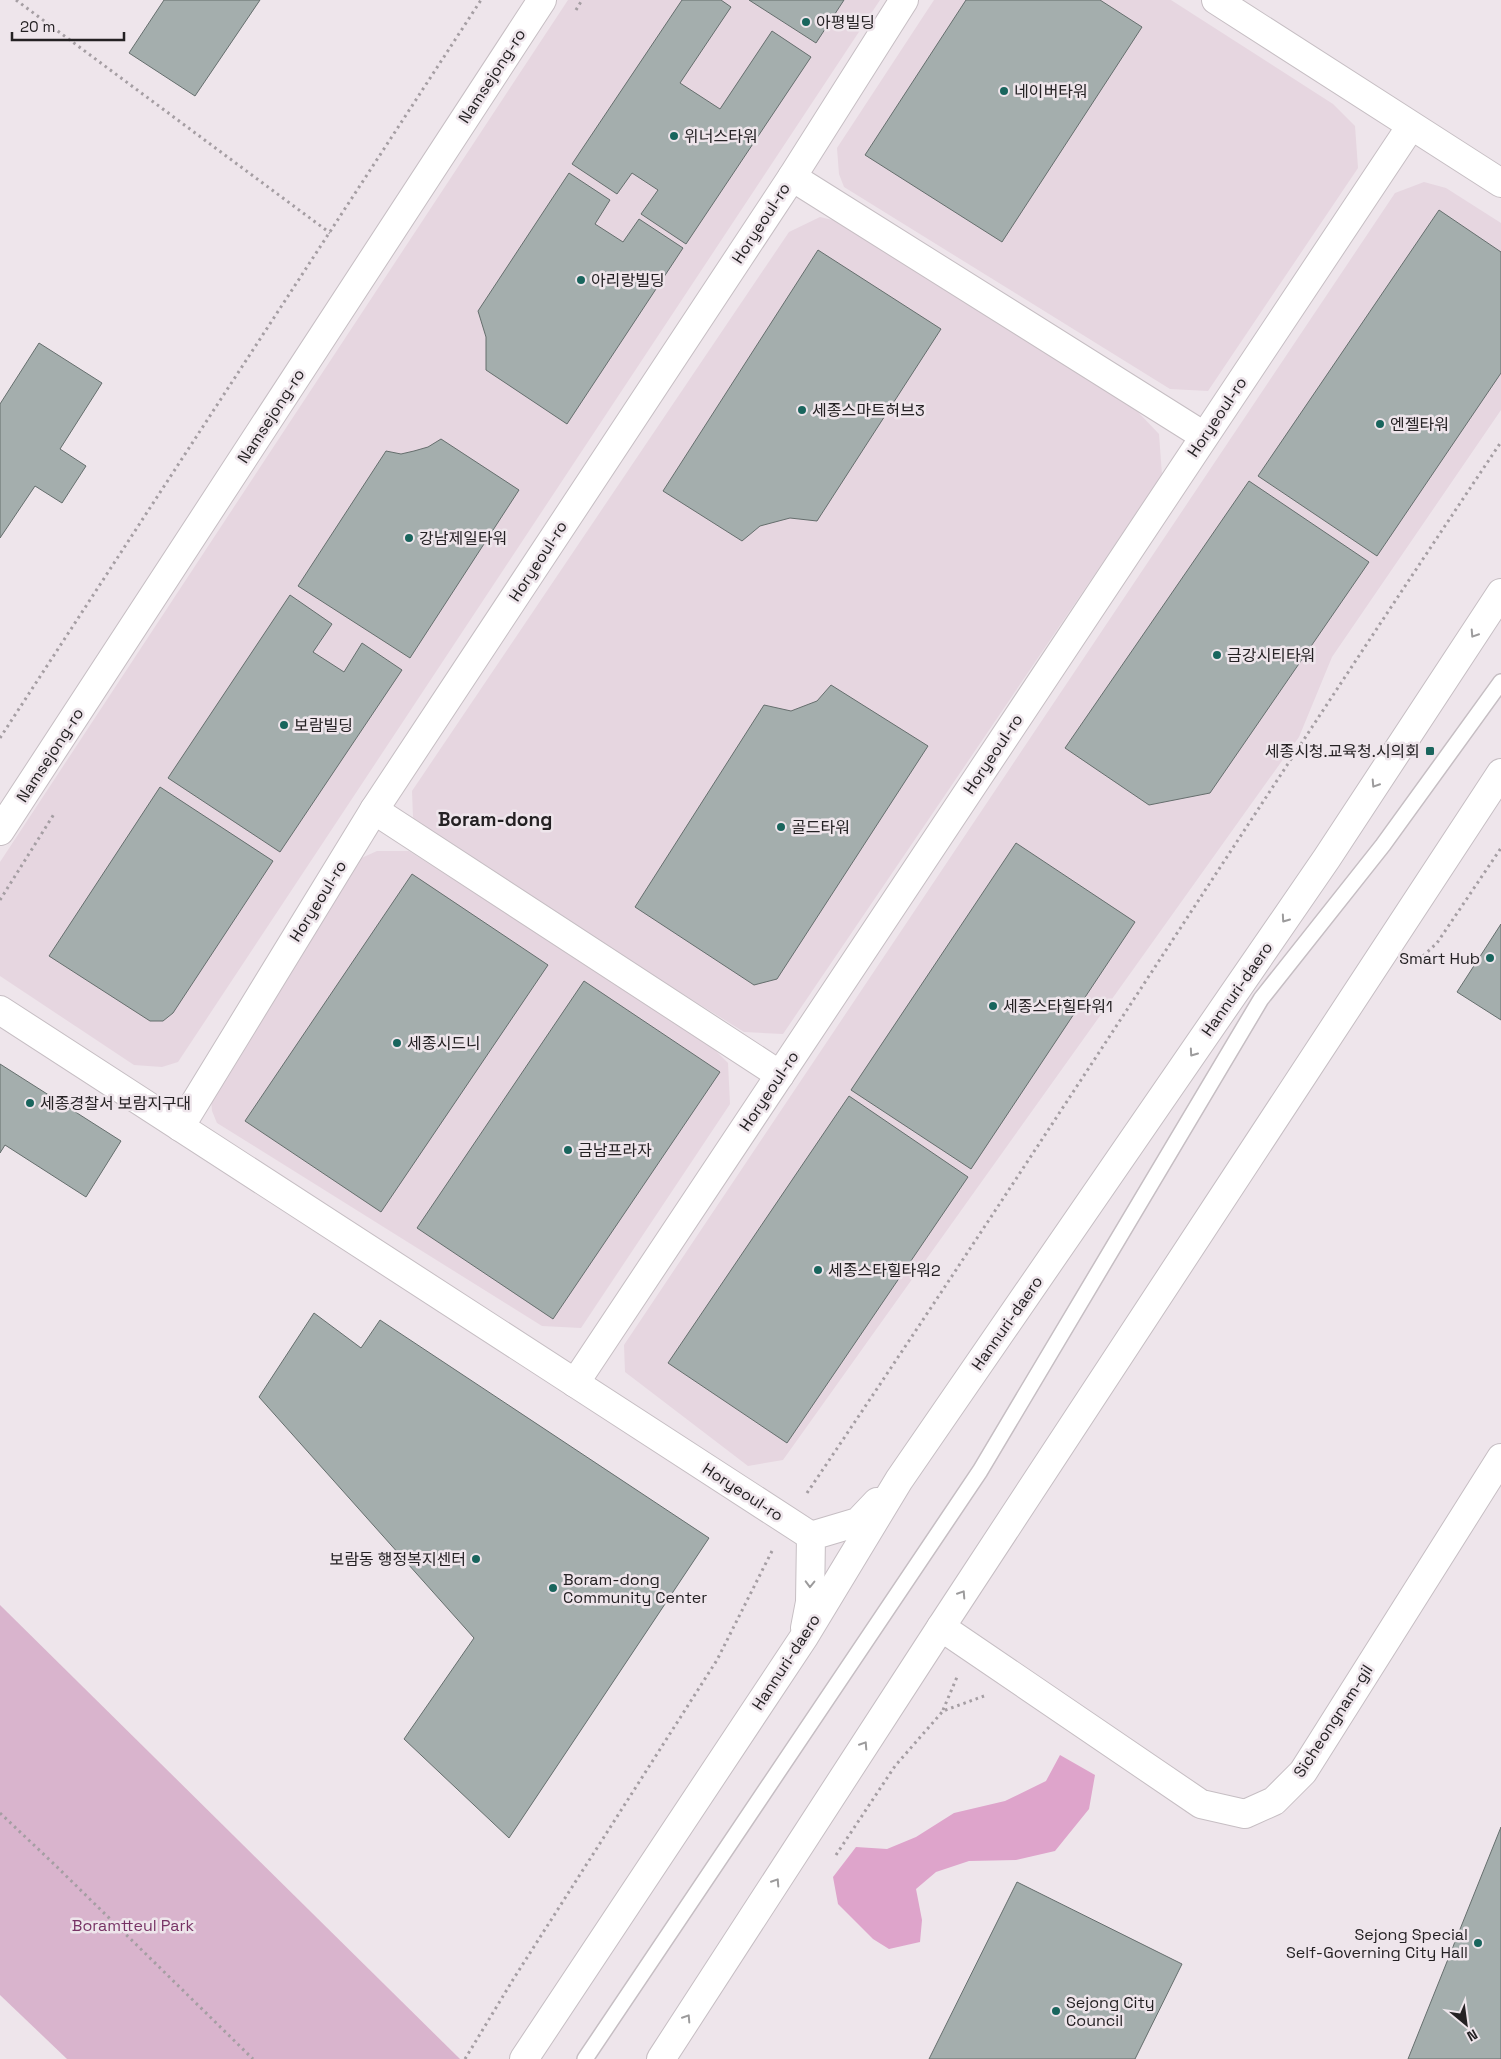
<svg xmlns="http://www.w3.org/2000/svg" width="1501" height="2059" viewBox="0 0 1501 2059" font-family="'Space Grotesk','Noto Sans KR',sans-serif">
  <rect width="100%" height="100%" fill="#eee5eb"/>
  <g fill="#e6d6e0">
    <polygon points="568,0 880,0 178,1062 162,1067 134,1065 0,976 0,862"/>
    <polygon points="934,0 1171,0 1333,104 1355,126 1358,168 1208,391 1170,389 844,187 839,174 837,148"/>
    <polygon points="1424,182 1446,188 1501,223 1501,410 1332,657 1299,737 783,1460 748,1466 625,1372 624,1345 1395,193"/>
    <polygon points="820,217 841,222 1137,411 1159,434 1162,475 783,1034 744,1032 419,830 413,817 412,791 789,232"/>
    <polygon points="377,851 409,851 706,1041 728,1063 730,1104 581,1328 542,1326 217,1123 212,1111 210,1085 357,860"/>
  </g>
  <polygon fill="#d9b4cd" points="0,1605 460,2059 67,2059 0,1995"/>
  <polygon fill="#dea4cb" points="1060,1755 1095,1775 1089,1809 1055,1851 1016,1860 969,1861 936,1872 916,1889 922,1920 920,1942 889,1949 873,1939 838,1904 833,1877 856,1847 887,1849 916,1837 954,1813 1005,1801 1046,1781"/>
  <g fill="#a4aead" stroke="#656e6d">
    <polygon points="164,0 260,0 195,96 129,53"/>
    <polygon points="682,0 721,0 731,7 680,83 720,109 772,31 811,57 686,244 641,214 658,190 632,173 617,194 572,164"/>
    <polygon points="749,0 844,0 816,43"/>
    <polygon points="966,0 1100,0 1142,27 1002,242 865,155"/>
    <polygon points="569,173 610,200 595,224 623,242 639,219 683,248 567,424 486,370 486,337 478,311"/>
    <polygon points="1439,210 1501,252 1501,373 1377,556 1258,476"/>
    <polygon points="818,250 941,329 817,521 790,518 760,526 742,541 663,491"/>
    <polygon points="39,343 102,383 60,449 86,466 62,503 35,486 0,538 0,404"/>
    <polygon points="441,439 519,490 410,658 298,586 386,451 401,454 414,451 428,447"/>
    <polygon points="1249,481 1369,562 1210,793 1149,805 1065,748"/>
    <polygon points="290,595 332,624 313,652 344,672 362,643 402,670 280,852 168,778"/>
    <polygon points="831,685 928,746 777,979 754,985 635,907 764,705 791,711 817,701"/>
    <polygon points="160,787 273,861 173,1013 163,1021 150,1021 49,956"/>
    <polygon points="1016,843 1135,922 971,1169 851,1090"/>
    <polygon points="412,874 548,965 381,1212 245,1121"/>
    <polygon points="1501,924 1501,1020 1457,992"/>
    <polygon points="584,981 720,1072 553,1319 417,1228"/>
    <polygon points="0,1064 121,1141 86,1197 5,1145 0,1153"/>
    <polygon points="849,1096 968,1177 787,1443 668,1363"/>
    <polygon points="314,1313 361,1348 380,1320 709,1538 509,1838 404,1739 474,1638 259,1397"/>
    <polygon points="1501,1827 1501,2059 1408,2059"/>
    <polygon points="1017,1882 1182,1964 1135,2059 929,2059"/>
  </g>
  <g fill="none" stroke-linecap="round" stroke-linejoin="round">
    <defs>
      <polyline id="service" points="585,2059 980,1471 1261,999 1383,845 1501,682"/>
      <g id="minor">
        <polyline points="1216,0 1501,183"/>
        <polyline points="792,177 1204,436"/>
        <polyline points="374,810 780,1075"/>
        <polyline points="0,1010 811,1536"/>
        <polyline points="180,1127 374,810 792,177 904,0"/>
        <polyline points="575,1383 1411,126"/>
        <polyline points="941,1627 1201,1804 1245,1814 1274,1801 1303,1772 1501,1458"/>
      </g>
      <g id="tertiary">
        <polyline points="0,831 542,0"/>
        <polyline points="805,1628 810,1602 811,1536 858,1522 877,1502"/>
        <polyline points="524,2059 804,1637 899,1480 1327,858 1501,593"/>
        <polyline points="661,2059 941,1627 1501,773"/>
      </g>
    </defs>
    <use href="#service" stroke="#c6bec3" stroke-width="18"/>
    <use href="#minor" stroke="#c6bec3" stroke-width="30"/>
    <use href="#tertiary" stroke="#c6bec3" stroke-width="30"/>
    <g stroke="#a59ea3" stroke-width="3" stroke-dasharray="2.5 4" stroke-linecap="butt">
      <polyline points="16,0 330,233"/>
      <polyline points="576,10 582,0"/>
      <polyline points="0,738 481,0"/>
      <polyline points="0,900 54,814"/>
      <polyline points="1423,956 1437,943 1501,848"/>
      <path d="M807 1493C1042 1145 1267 791 1501 442"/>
      <polyline points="943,1710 957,1677"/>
      <polyline points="0,1813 54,1864 253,2059"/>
      <polyline points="836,1855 895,1766 943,1711 984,1696"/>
      <polyline points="465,2059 514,1978 717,1660 773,1549"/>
    </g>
    <use href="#service" stroke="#fff" stroke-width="15"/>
    <use href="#minor" stroke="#fff" stroke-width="28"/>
    <use href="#tertiary" stroke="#fff" stroke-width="28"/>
  </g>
  <defs><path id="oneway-chevron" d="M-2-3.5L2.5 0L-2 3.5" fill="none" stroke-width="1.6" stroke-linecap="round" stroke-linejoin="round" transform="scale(1.25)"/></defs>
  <g stroke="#9c9b9c">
    <use href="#oneway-chevron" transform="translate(1474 634) rotate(123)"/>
    <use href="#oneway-chevron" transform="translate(1375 784) rotate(123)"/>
    <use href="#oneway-chevron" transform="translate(1285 919) rotate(125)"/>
    <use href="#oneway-chevron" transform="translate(1193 1053) rotate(125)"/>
    <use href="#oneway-chevron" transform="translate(810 1584) rotate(91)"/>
    <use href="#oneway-chevron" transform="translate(962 1594) rotate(-57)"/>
    <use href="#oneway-chevron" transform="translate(864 1745) rotate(-57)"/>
    <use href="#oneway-chevron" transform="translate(776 1882) rotate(-57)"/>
    <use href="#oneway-chevron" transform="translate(687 2018) rotate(-57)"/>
  </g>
  <g fill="#19655d" stroke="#eee5eb" stroke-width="2">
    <circle cx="806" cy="22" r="5"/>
    <circle cx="1004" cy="91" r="5"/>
    <circle cx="674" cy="136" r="5"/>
    <circle cx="581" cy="280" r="5"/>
    <circle cx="802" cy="410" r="5"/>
    <circle cx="1380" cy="424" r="5"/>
    <circle cx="409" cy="538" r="5"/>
    <circle cx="1217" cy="655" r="5"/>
    <circle cx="284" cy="725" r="5"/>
    <rect x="1425" y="746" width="10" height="10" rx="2.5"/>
    <circle cx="781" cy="827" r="5"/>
    <circle cx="1490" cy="958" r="5"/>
    <circle cx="993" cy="1006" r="5"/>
    <circle cx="397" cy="1043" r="5"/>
    <circle cx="30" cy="1103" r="5"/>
    <circle cx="568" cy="1150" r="5"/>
    <circle cx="818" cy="1270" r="5"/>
    <circle cx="476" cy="1559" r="5"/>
    <circle cx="553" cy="1588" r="5"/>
    <circle cx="1478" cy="1943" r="5"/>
    <circle cx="1056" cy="2011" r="5"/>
  </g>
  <g text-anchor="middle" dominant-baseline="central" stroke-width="5" stroke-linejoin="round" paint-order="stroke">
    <g font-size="16" fill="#242123" stroke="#eee5eb" text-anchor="start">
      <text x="816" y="22">아평빌딩</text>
      <text x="1014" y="91">네이버타워</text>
      <text x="684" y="136">위너스타워</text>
      <text x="591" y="280">아리랑빌딩</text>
      <text x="812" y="410">세종스마트허브3</text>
      <text x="1390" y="424">엔젤타워</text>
      <text x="419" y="538">강남제일타워</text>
      <text x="1227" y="655">금강시티타워</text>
      <text x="294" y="725">보람빌딩</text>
      <text x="1420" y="751" text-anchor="end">세종시청.교육청.시의회</text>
      <text x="791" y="827">골드타워</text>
      <text x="1480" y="958" text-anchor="end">Smart Hub</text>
      <text x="1003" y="1006">세종스타힐타워1</text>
      <text x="407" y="1043">세종시드니</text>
      <text x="40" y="1103">세종경찰서 보람지구대</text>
      <text x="578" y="1150">금남프라자</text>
      <text x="828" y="1270">세종스타힐타워2</text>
      <text x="466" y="1559" text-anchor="end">보람동 행정복지센터</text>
      <text x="563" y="1579">Boram-dong<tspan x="563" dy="18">Community Center</tspan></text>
      <text x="1468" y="1934" text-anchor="end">Sejong Special<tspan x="1468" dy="18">Self-Governing City Hall</tspan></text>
      <text x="1066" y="2002">Sejong City<tspan x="1066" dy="18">Council</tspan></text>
    </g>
    <g font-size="16" fill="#242123" stroke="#eee5eb">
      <text transform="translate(492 76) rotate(-57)">Namsejong-ro</text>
      <text transform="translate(761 223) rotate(-57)">Horyeoul-ro</text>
      <text transform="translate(271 416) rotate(-57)">Namsejong-ro</text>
      <text transform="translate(1217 417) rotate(-56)">Horyeoul-ro</text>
      <text transform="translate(538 561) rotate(-57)">Horyeoul-ro</text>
      <text transform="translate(993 754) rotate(-56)">Horyeoul-ro</text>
      <text transform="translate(50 755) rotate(-57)">Namsejong-ro</text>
      <text transform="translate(318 901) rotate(-58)">Horyeoul-ro</text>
      <text transform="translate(1237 989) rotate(-55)">Hannuri-daero</text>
      <text transform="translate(769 1091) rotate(-56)">Horyeoul-ro</text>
      <text transform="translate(1007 1323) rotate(-55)">Hannuri-daero</text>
      <text transform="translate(743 1492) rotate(33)">Horyeoul-ro</text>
      <text transform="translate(786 1662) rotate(-57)">Hannuri-daero</text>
      <text transform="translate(1333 1721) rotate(-57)">Sicheongnam-gil</text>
    </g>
    <g font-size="16" fill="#773365" stroke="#eee5eb">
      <text x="133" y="1925">Boramtteul Park</text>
    </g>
    <g font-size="19" font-weight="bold" fill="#242123" stroke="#eee5eb">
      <text x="495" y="819">Boram-dong</text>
    </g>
  </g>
  <g transform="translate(1466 2024) rotate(151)" stroke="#eee5eb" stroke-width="4" paint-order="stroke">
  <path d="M0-4L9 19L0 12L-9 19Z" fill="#242123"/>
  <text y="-8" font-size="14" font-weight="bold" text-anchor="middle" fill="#242123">N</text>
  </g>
  <path d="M12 32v8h112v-8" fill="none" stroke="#242123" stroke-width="2.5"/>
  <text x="20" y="32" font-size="15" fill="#242123" stroke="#eee5eb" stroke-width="4" paint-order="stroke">20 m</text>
</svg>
